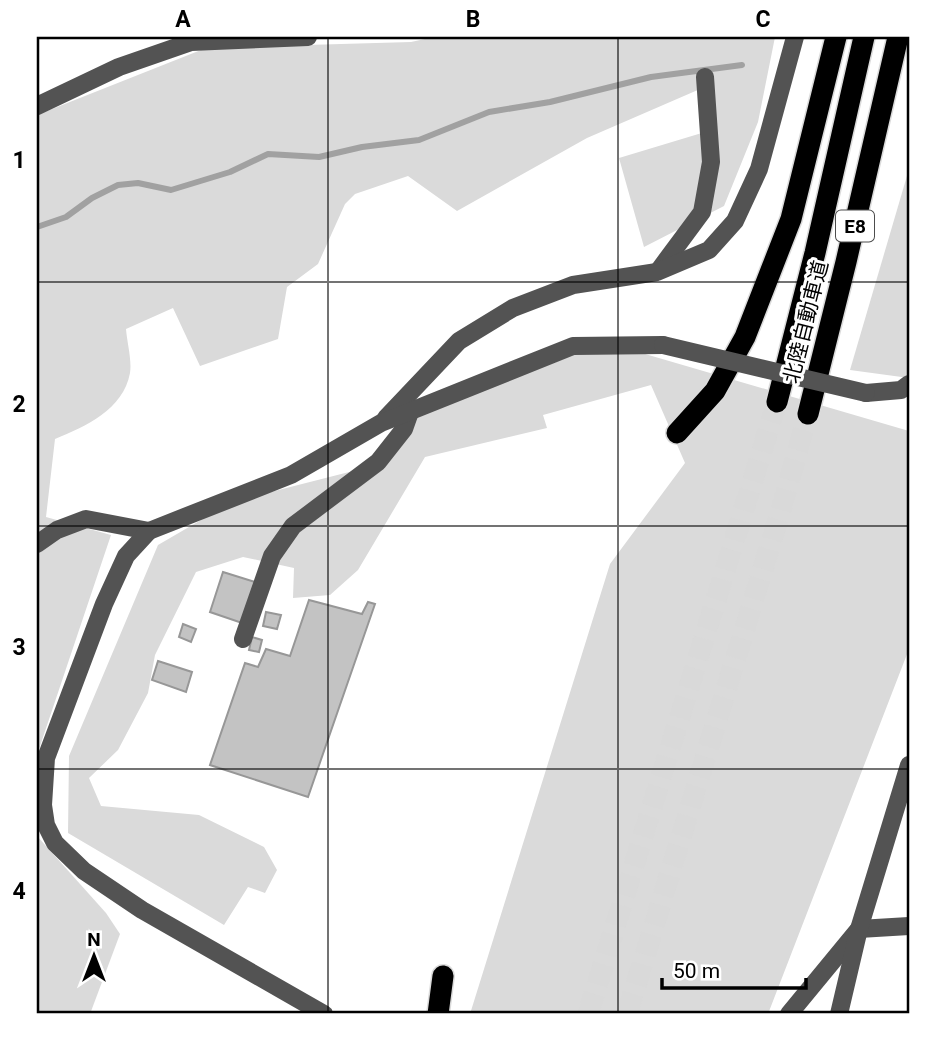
<svg xmlns="http://www.w3.org/2000/svg" width="946" height="1051" viewBox="0 0 946 1051" font-family="Roboto,'Noto Sans JP',sans-serif">
  <rect width="100%" height="100%" fill="#fff"/>
  <g fill="#dadada">
    <path d="M434 37H775L758 122 724 206 644 247 619 158 715 129 707 86 587 138 457 211 408 176 355 194 345 204 318 264 287 287 278 339 200 366 173 308 126 329C127 342 132 360 130 373 123 410 86 426 55 439L46 517 111 535 37 755V115L206 48 411 42Z"/>
    <polygon points="909,169 909,378 850,370"/>
    <polygon points="587,337 909,431 909,649 768,1014 470,1014 610,564 685,463 651,385 543,415 547,428 425,457 358,570 330,595 293,598 294,568 243,557 196,572 155,655 148,693 118,750 89,778 101,806 199,815 264,847 277,870 265,893 248,887 224,925 68,833 69,756 158,545 232,502 353,471 401,447 428,399 507,364"/>
    <polygon points="37,836 106,913 120,934 90,1014 37,1014"/>
  </g>
  <g fill="none" stroke-linecap="round" stroke-linejoin="round">
    <polyline stroke="#a1a1a1" stroke-width="6" points="37,227 66,217 92,198 118,185 138,183 171,190 230,172 268,154 319,157 362,147 419,140 489,112 550,102 651,77 742,65"/>
  </g>
  <g fill="#c3c3c3" stroke="#979797" stroke-width="2">
    <polygon points="223,572 255,582 242,623 210,612"/>
    <polygon points="309,600 362,614 368,602 375,604 308,797 210,765 245,663 258,667 266,649 290,656"/>
    <polygon points="266,612 281,615 277,629 263,626"/>
    <polygon points="183,624 196,629 191,642 179,637"/>
    <polygon points="252,637 262,640 259,652 249,650"/>
    <polygon points="158,661 192,672 186,692 152,680"/>
  </g>
  <g fill="none" stroke-linecap="round" stroke-linejoin="round">
    <g stroke="#d9d9d9" stroke-width="21" stroke-dasharray="21 10" stroke-linecap="butt">
      <polyline points="588,1014 777,402"/>
      <polyline points="627,1014 780,513 808,414"/>
    </g>
    <defs>
      <g id="highway">
        <polyline points="777,402 815,253 864,37"/>
        <polyline points="808,414 846,262 898,37"/>
        <polyline points="677,433 715,391 745,337 791,219 836,37"/>
        <polyline points="438,1014 443,976"/>
      </g>
    </defs>
    <use href="#highway" stroke="#dbdbdb" stroke-width="24"/>
    <g stroke="#535353" stroke-width="18">
      <polyline points="37,106 119,67 191,42 308,37"/>
      <polyline points="659,270 702,212 711,162 705,77"/>
      <polyline points="866,393 901,390 909,384"/>
      <polyline points="386,418 459,341 513,308 573,285 657,272 709,250 735,221 759,169 795,37"/>
      <polyline points="37,544 57,530 86,519 149,531"/>
      <polyline points="243,639 272,556 293,526 378,462 404,429 410,412"/>
      <polyline points="324,1014 142,910 84,871 55,843 46,825 43,805 46,758 104,604 126,556 149,531 291,475 381,423 573,346 663,345"/>
      <polyline points="789,1014 859,929 909,926"/>
      <polyline points="839,1014 859,929 909,765"/>
    </g>
    <use href="#highway" stroke="#000" stroke-width="21"/>
    <polyline stroke="#535353" stroke-width="18" points="663,345 866,393"/>
  </g>
  <path fill="none" stroke="#000" stroke-width="2" stroke-opacity="0.55" d="M328 37V1014M618 37V1014M37 282H909M37 526H909M37 769H909"/>
  <g text-anchor="middle" dominant-baseline="central" stroke-width="6" stroke-linejoin="round" paint-order="stroke">
    <rect fill="#fff" stroke="#4c4c4c" stroke-width="2" x="836" y="210.5" width="38" height="31" rx="5"/>
    <g font-size="19" font-weight="bold" fill="#000">
      <text x="855" y="226">E8</text>
    </g>
    <g font-size="21" fill="#000" stroke="#fff">
      <text transform="translate(806 322) rotate(-76)">北陸自動車道</text>
    </g>
  </g>
  <rect width="946" height="1051" fill="none" stroke="#ffffff" stroke-width="77"/>
  <g transform="translate(94 956)" stroke="#ffffff" stroke-width="5" paint-order="stroke">
  <path d="M0-5L12 26L0 18L-12 26Z" fill="#000000"/>
  <text y="-10" font-size="19" font-weight="bold" text-anchor="middle" fill="#000000">N</text>
  </g>
  <path d="M662 978v10h144v-10" fill="none" stroke="#000000" stroke-width="3.5"/>
  <text x="673" y="978" font-size="21" fill="#000000" stroke="#ffffff" stroke-width="5" paint-order="stroke">50 m</text>
  <rect x="38" y="38" width="870" height="974" fill="none" stroke="#000" stroke-width="2.5"/>
  <g font-size="23" text-anchor="middle" font-weight="bold" fill="#000">
    <text x="183" y="27">A</text>
    <text x="473" y="27">B</text>
    <text x="763" y="27">C</text>
    <text x="19" y="168">1</text>
    <text x="19" y="412">2</text>
    <text x="19" y="655">3</text>
    <text x="19" y="899">4</text>
  </g>
</svg>
